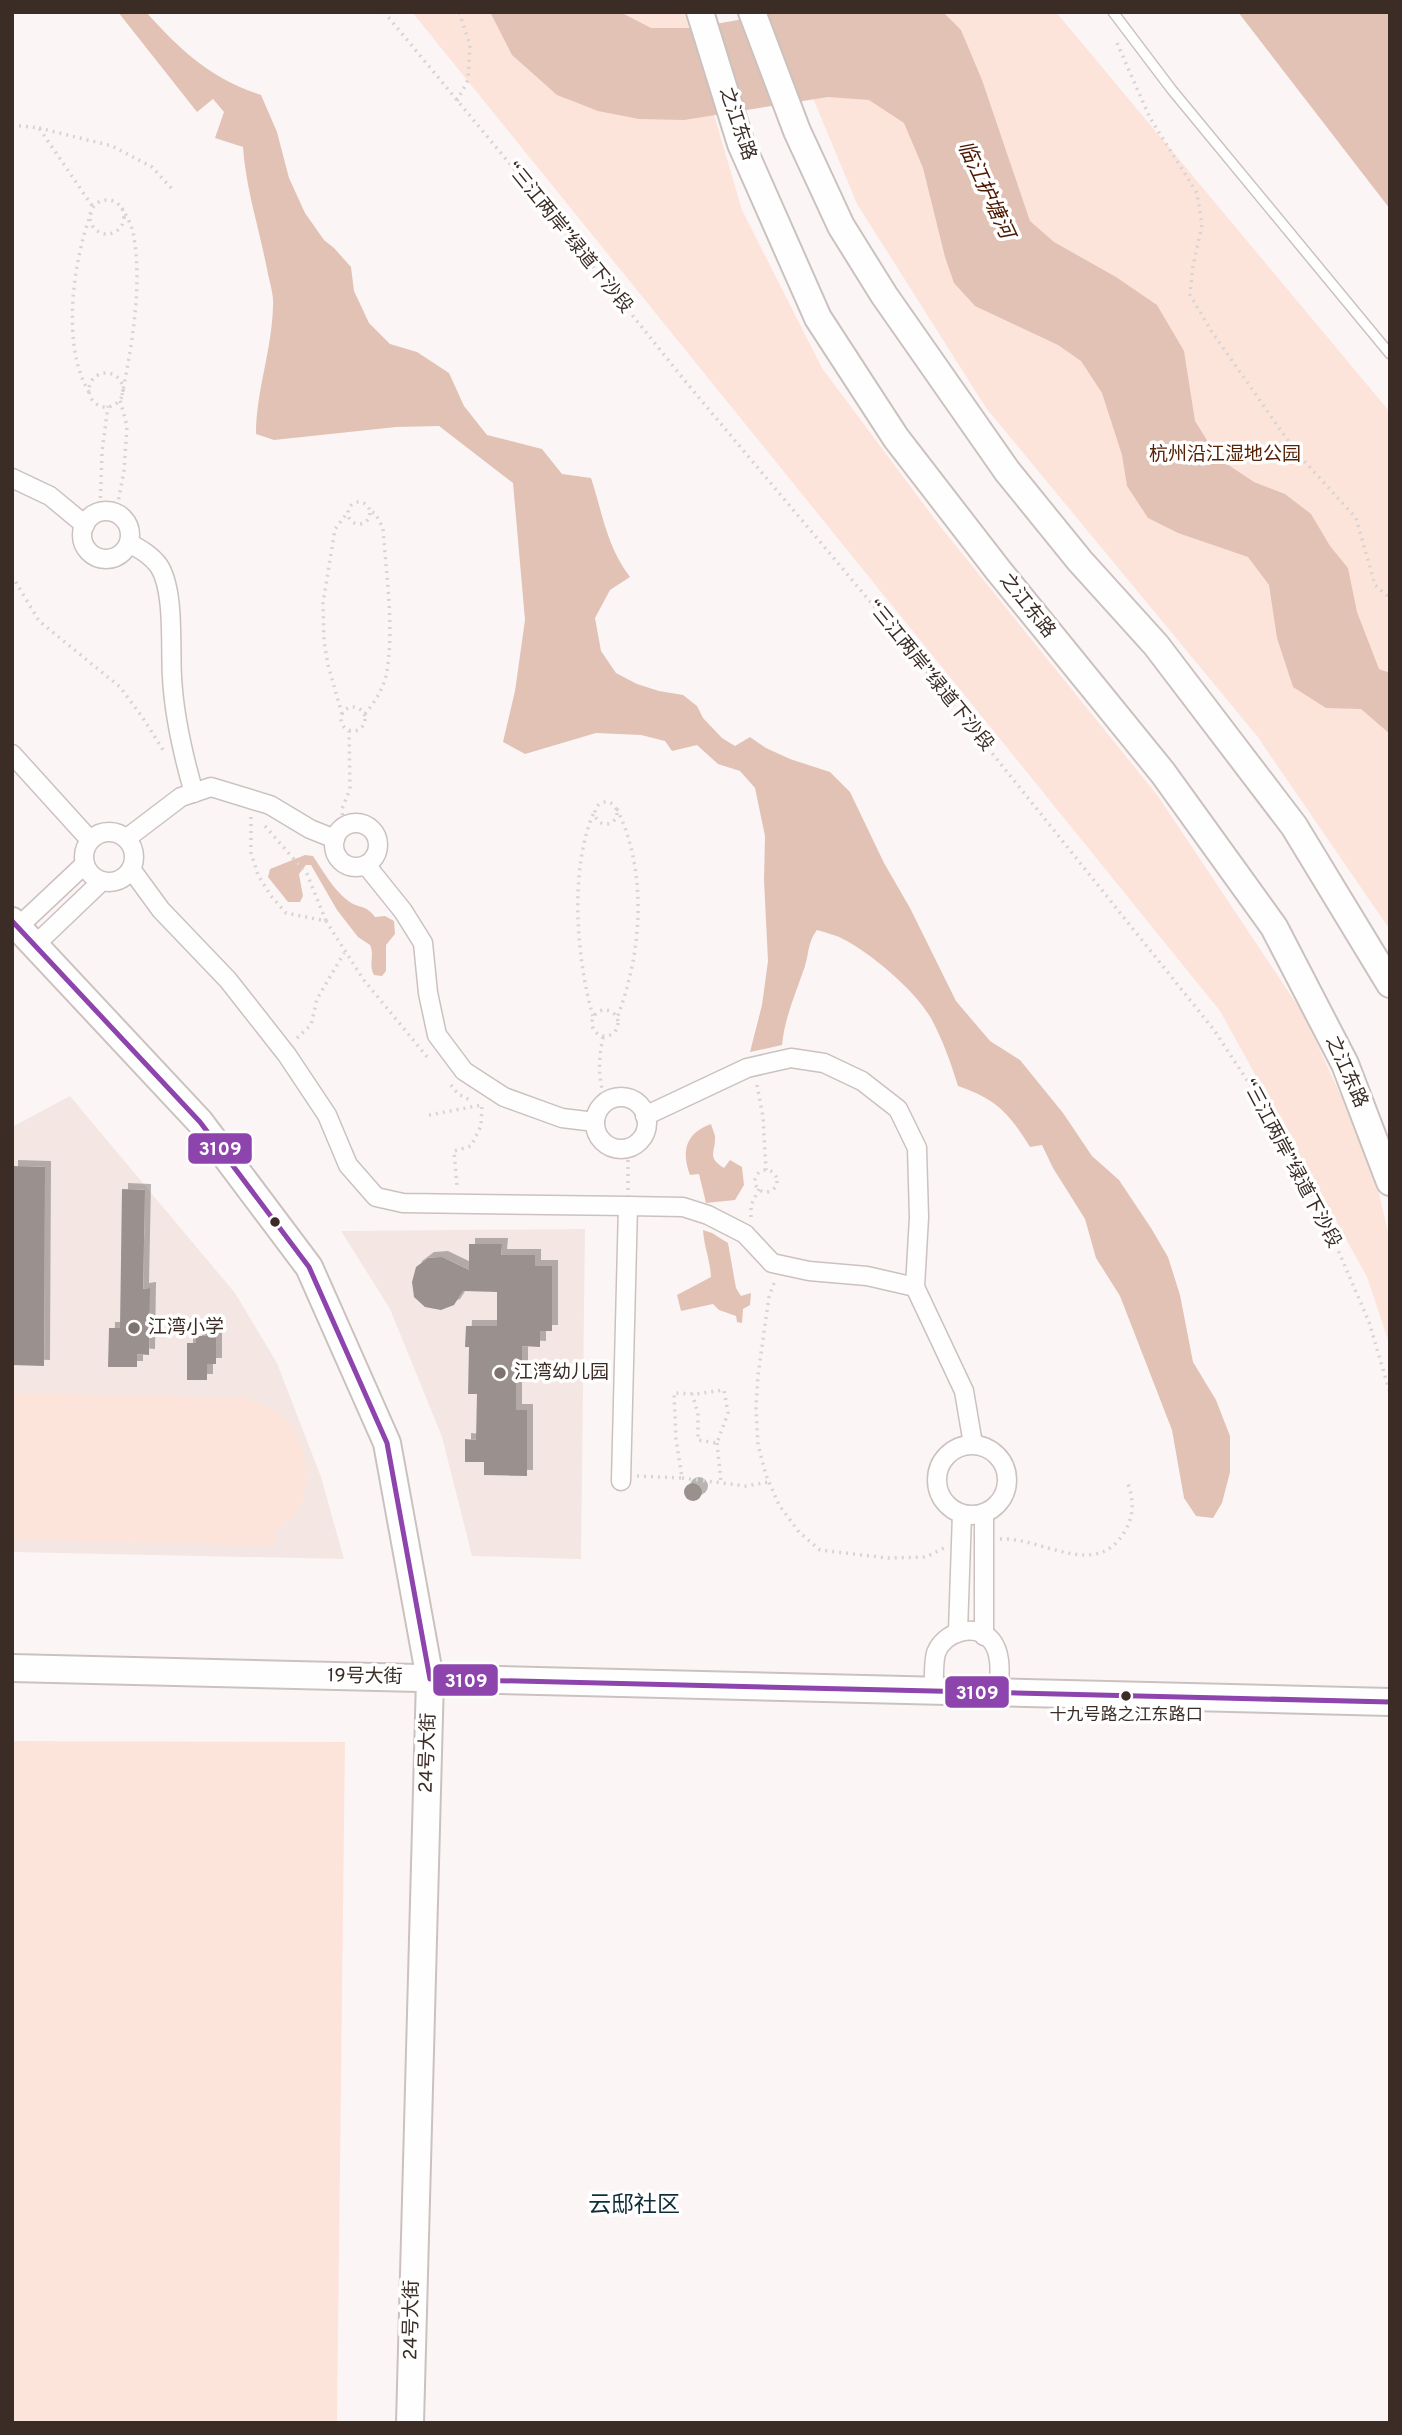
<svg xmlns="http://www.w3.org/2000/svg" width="1402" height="2435" viewBox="0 0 1402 2435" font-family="Overpass,'Noto Sans SC',sans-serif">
  <defs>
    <filter id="shadow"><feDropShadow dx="6" dy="-6" stdDeviation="0" flood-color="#0004"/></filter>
  </defs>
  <rect width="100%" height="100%" fill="#fbf6f5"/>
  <g fill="#f4e7e3">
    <polygon points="70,1096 235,1293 277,1363 321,1477 344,1559 12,1552 12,1127"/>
    <polygon points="585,1229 581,1559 472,1556 442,1437 390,1309 341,1231"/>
  </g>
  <g fill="#fde4db">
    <polygon points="412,12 684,12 742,210 822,368 940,526 1158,796 1304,1015 1372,1164 1390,1240 1390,1346 1367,1277 1220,1011"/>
    <polygon points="777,12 1056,12 1390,412 1390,930 1257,736 986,408 857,204"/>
    <path d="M12 1393 247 1398C258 1403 272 1408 281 1416 309 1439 317 1493 290 1520 286 1523 280 1526 276 1528V1546L12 1539Z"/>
    <polygon points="12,1741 345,1742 337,2423 12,2423"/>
  </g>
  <g fill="#e2c2b5">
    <path d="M118 12H146C181 51 210 78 261 95L277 132 289 178 305 213 324 240 334 248 351 267 354 291 369 323 390 344 417 352 449 373 464 406 487 435 542 449 562 474 591 478C603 514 606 545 630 577L610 590 595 618 601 651 616 673 637 684 659 691 683 695 697 706 703 718 722 738 735 746 750 737 766 748 790 759 830 772 850 792 884 863 910 908 956 1001 990 1041 1020 1060 1063 1113 1092 1156 1119 1180 1151 1228 1168 1257 1180 1295 1193 1362 1216 1400 1230 1436V1472L1222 1503 1213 1518 1196 1516 1184 1498 1172 1430 1120 1296 1096 1258 1085 1219 1053 1168 1042 1145 1030 1147C1009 1113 996 1099 958 1086 951 1063 943 1041 932 1020 917 992 871 953 843 939 836 935 826 933 817 930 808 941 809 953 805 966 796 993 785 1016 782 1045L750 1052 762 1005 768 961 764 880 765 836 755 788 740 771 718 764 697 745 672 751 665 741 641 735 596 733 525 754 503 742 515 691 525 620 513 483 439 426 396 427 274 440 256 434C256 391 272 350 273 306 274 294 269 281 267 269 259 228 246 189 243 147L215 138 224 112 213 99 197 112Z"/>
    <polygon points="490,12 620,12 651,28 693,28 738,20 754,12 943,12 961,30 982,80 1030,221 1054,242 1116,277 1157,305 1184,351 1195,421 1218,458 1254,482 1285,494 1311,514 1330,546 1348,568 1357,612 1379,669 1390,673 1390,734 1361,709 1326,708 1293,687 1277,638 1269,585 1248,557 1178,533 1148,518 1127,486 1122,455 1102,393 1081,361 1058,345 975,306 954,283 945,257 923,168 904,123 869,100 828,97 684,120 639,119 598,111 557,95 512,55"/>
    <polygon points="1238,12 1390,12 1390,209"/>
    <path d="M305 855 313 856C323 871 333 889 347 900 358 909 366 904 375 917L385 916 394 921 395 934 386 945V971L382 976 374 975C368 965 375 955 370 945L358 937 337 910 311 865H306L299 874 303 896 300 902H288L268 877 270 869Z"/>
    <path d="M711 1124C712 1128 714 1132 715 1136 716 1152 706 1157 724 1168L730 1160 742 1167 744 1185 735 1200 706 1203 699 1174 690 1175C681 1150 686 1133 711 1124Z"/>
    <path d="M703 1230 712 1233 728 1243 736 1288 741 1296 751 1293 750 1305 743 1309 742 1323 737 1322 736 1316 719 1310 713 1304 681 1311 677 1295 711 1277C710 1259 704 1247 703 1230Z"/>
  </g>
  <g fill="#9a918e" filter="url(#shadow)">
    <polygon points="12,1166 45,1167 44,1366 12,1365"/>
    <polygon points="122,1189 145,1190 143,1289 150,1288 149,1355 137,1354 137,1367 108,1367 109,1328 120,1328"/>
    <polygon points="469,1244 502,1244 501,1255 535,1255 535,1266 552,1266 552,1331 540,1331 540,1347 522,1346 522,1376 516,1376 516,1410 527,1410 527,1476 484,1475 484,1462 465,1462 465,1439 476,1440 477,1394 468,1394 469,1347 465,1347 466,1326 497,1326 497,1292 463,1291 454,1305 441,1310 425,1307 414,1297 412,1282 416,1267 428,1258 442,1257 469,1270"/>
    <polygon points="196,1336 216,1336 216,1364 207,1364 207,1380 187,1380 187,1343 196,1343"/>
    <circle cx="693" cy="1492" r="9"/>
  </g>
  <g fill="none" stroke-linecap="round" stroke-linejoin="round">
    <defs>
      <polyline id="lane" points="1113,12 1172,90 1390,354"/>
      <g id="street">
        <polyline points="12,478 50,496 85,525"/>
        <circle cx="106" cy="535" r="24"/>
        <path d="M129 543C140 549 151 555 159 566 175 591 170 647 172 677 174 716 183 755 194 793"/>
        <polyline points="12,754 90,840"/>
        <circle cx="356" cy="845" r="22"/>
        <circle cx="109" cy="857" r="25"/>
        <polyline points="127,838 181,797 211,787 270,805 310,829 335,839"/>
        <polyline points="366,865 403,911 423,943 428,993 437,1035 464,1071 504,1097 562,1118 595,1122"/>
        <polyline points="131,869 161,910 228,980 287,1055 327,1115 348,1165 376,1197 403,1203 628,1206"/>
        <polyline points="18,927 85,864"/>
        <polyline points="35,945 102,881"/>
        <circle cx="621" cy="1123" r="26"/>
        <polyline points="645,1116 747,1068 791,1058 824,1063 862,1081 898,1109 917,1148 919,1217 915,1287 964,1391 973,1444"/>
        <circle cx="972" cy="1480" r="35"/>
        <polyline points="621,1481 628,1206 683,1207 708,1215 745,1234 772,1263 809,1271 867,1276 915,1287"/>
        <polyline points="984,1513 984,1636"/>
        <polyline points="958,1631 962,1514"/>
        <path d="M934 1692C934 1680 933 1664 936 1653 944 1632 975 1622 991 1640 1003 1654 999 1677 999 1694"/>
      </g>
      <g id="secondary">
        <polyline points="700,12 741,144 818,318 896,438 998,570 1163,773 1274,927 1345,1064 1390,1182"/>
        <polyline points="752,12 797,131 841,226 884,295 1007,471 1080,561 1156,645 1294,826 1390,984"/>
        <polyline points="12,921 200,1122 309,1267 387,1443 430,1679 410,2423"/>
        <polyline points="12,1668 1390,1702"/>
      </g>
    </defs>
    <use href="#lane" stroke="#cbc2bf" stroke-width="12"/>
    <use href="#street" stroke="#cbc2bf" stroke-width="21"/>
    <use href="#secondary" stroke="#cbc2bf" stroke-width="30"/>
    <g stroke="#d8d4d3" stroke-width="3.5" stroke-dasharray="2 5" stroke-linecap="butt">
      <polyline points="384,12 534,193 690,387 879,612 1214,1030 1268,1112 1326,1222 1369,1322 1390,1393"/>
      <polyline points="1117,43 1150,118 1197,193 1202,225 1193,266 1190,295 1212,332 1296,452 1356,518 1375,585 1390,598"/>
      <polyline points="457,101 468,80 470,45 459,12"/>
      <polyline points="12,125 39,128 93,207"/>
      <polyline points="39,128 112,146 152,167 172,189"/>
      <circle cx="107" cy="217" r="17"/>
      <path d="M122 208C126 215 131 224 133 232 143 283 132 345 122 395"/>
      <circle cx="106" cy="390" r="17"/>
      <path d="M89 392C61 346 73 262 91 213"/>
      <circle cx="359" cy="513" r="11"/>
      <polyline points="100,512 102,452 108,406"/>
      <polyline points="116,513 124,471 127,426 120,400"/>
      <polyline points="12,576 39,621 120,687 143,718 163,750"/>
      <circle cx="353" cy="719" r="12"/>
      <polyline points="342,714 328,665 324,641 323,603 335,529 348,512"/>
      <path d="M365 714C374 703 382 691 386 676 395 631 386 574 383 528L375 513 369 511"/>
      <circle cx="606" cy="813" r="11"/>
      <path d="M617 809C648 873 642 953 617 1018"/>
      <polyline points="251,817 251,853 258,875 271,896 286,913 326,921 363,979 428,1058"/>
      <polyline points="343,822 342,809 350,789 349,731"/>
      <polyline points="265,826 307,874 326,921"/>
      <circle cx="605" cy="1023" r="13"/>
      <path d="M593 1016C576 958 569 866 595 810"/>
      <path d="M603 1037C598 1061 598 1079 606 1103"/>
      <polyline points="297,1038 311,1025 317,999 344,953"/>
      <polyline points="451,1085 458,1094 472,1101"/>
      <polyline points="757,1085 763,1117 766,1170"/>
      <polyline points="429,1115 482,1105 481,1126 471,1146 454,1151 457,1186"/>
      <circle cx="766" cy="1181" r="11"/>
      <polyline points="628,1190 628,1148"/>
      <polyline points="751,1217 751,1205 759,1189"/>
      <polyline points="774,1283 769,1297 758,1375 756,1407 758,1445 766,1475 779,1505 799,1532 820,1550 888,1558 926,1557 944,1548"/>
      <polyline points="717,1443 721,1482"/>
      <polyline points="637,1476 682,1478 676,1439 674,1393 696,1394 724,1390 728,1413 717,1443 698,1440 698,1413 692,1394"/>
      <polyline points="682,1478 746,1486 769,1482"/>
      <path d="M1000 1539C1043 1537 1096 1581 1125 1531 1134 1515 1134 1501 1128 1484"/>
    </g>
    <use href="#lane" stroke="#fefefe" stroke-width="9"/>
    <use href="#street" stroke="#fefefe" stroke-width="18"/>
    <use href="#secondary" stroke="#fefefe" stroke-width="26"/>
    <defs>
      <polyline id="bus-1" points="12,921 200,1122 309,1267 387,1443 430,1679 1390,1702"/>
    </defs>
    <use href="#bus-1" stroke="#fff" stroke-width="10"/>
    <use href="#bus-1" stroke="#8e44ad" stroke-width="5"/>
  </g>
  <g fill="#3b2c26" stroke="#fff" stroke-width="2.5">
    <circle cx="275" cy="1222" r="6"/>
    <circle cx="1126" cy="1696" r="6"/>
  </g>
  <g fill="#7e736e" stroke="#fff" stroke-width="2.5">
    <circle cx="134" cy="1328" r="7"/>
    <circle cx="500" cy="1373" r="7"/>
  </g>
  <g text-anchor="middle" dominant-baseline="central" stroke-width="7" stroke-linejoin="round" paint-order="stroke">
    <g font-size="17" fill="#3b2c26" stroke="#fff">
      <text x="1126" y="1716">十九号路之江东路口</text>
    </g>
    <g font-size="19" fill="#3b2c26" stroke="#fff">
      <text transform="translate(737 124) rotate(71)">之江东路</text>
      <text transform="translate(569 238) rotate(51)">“三江两岸”绿道下沙段</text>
      <text transform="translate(1027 606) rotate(51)">之江东路</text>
      <text transform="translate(930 676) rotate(51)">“三江两岸”绿道下沙段</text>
      <text transform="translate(1346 1072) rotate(66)">之江东路</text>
      <text transform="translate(1291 1164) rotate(62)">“三江两岸”绿道下沙段</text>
      <text transform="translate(365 1677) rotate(1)">19号大街</text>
      <text transform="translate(428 1753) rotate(-88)">24号大街</text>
      <text transform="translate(412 2320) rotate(-89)">24号大街</text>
    </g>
    <g font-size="19" fill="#582207" stroke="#fff">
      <text x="1225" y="455">杭州沿江湿地公园</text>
    </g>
    <g font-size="19" fill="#3b2c26" stroke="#fff" text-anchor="start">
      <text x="148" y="1328">江湾小学</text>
      <text x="514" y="1373">江湾幼儿园</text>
    </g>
    <g font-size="21" font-style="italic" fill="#4e1900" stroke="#fff">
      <text transform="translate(985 190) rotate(65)">临江护塘河</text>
    </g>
    <g font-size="23" fill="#102e38" stroke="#fff">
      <text x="634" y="2206">云邸社区</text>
    </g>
  </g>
  <g stroke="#fff" stroke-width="2.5">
    <rect x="187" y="1132" width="66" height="33" rx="7" fill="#8e44ad"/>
    <rect x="432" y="1663" width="67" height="34" rx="7" fill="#8e44ad"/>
    <rect x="944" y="1675" width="66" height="34" rx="7" fill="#8e44ad"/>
  </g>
  <g font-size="19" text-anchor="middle" font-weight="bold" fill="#fff">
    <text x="220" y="1155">3109</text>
    <text x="466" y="1687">3109</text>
    <text x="977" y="1699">3109</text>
  </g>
  <rect width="1402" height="2435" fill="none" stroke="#3b2c26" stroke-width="28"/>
</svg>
